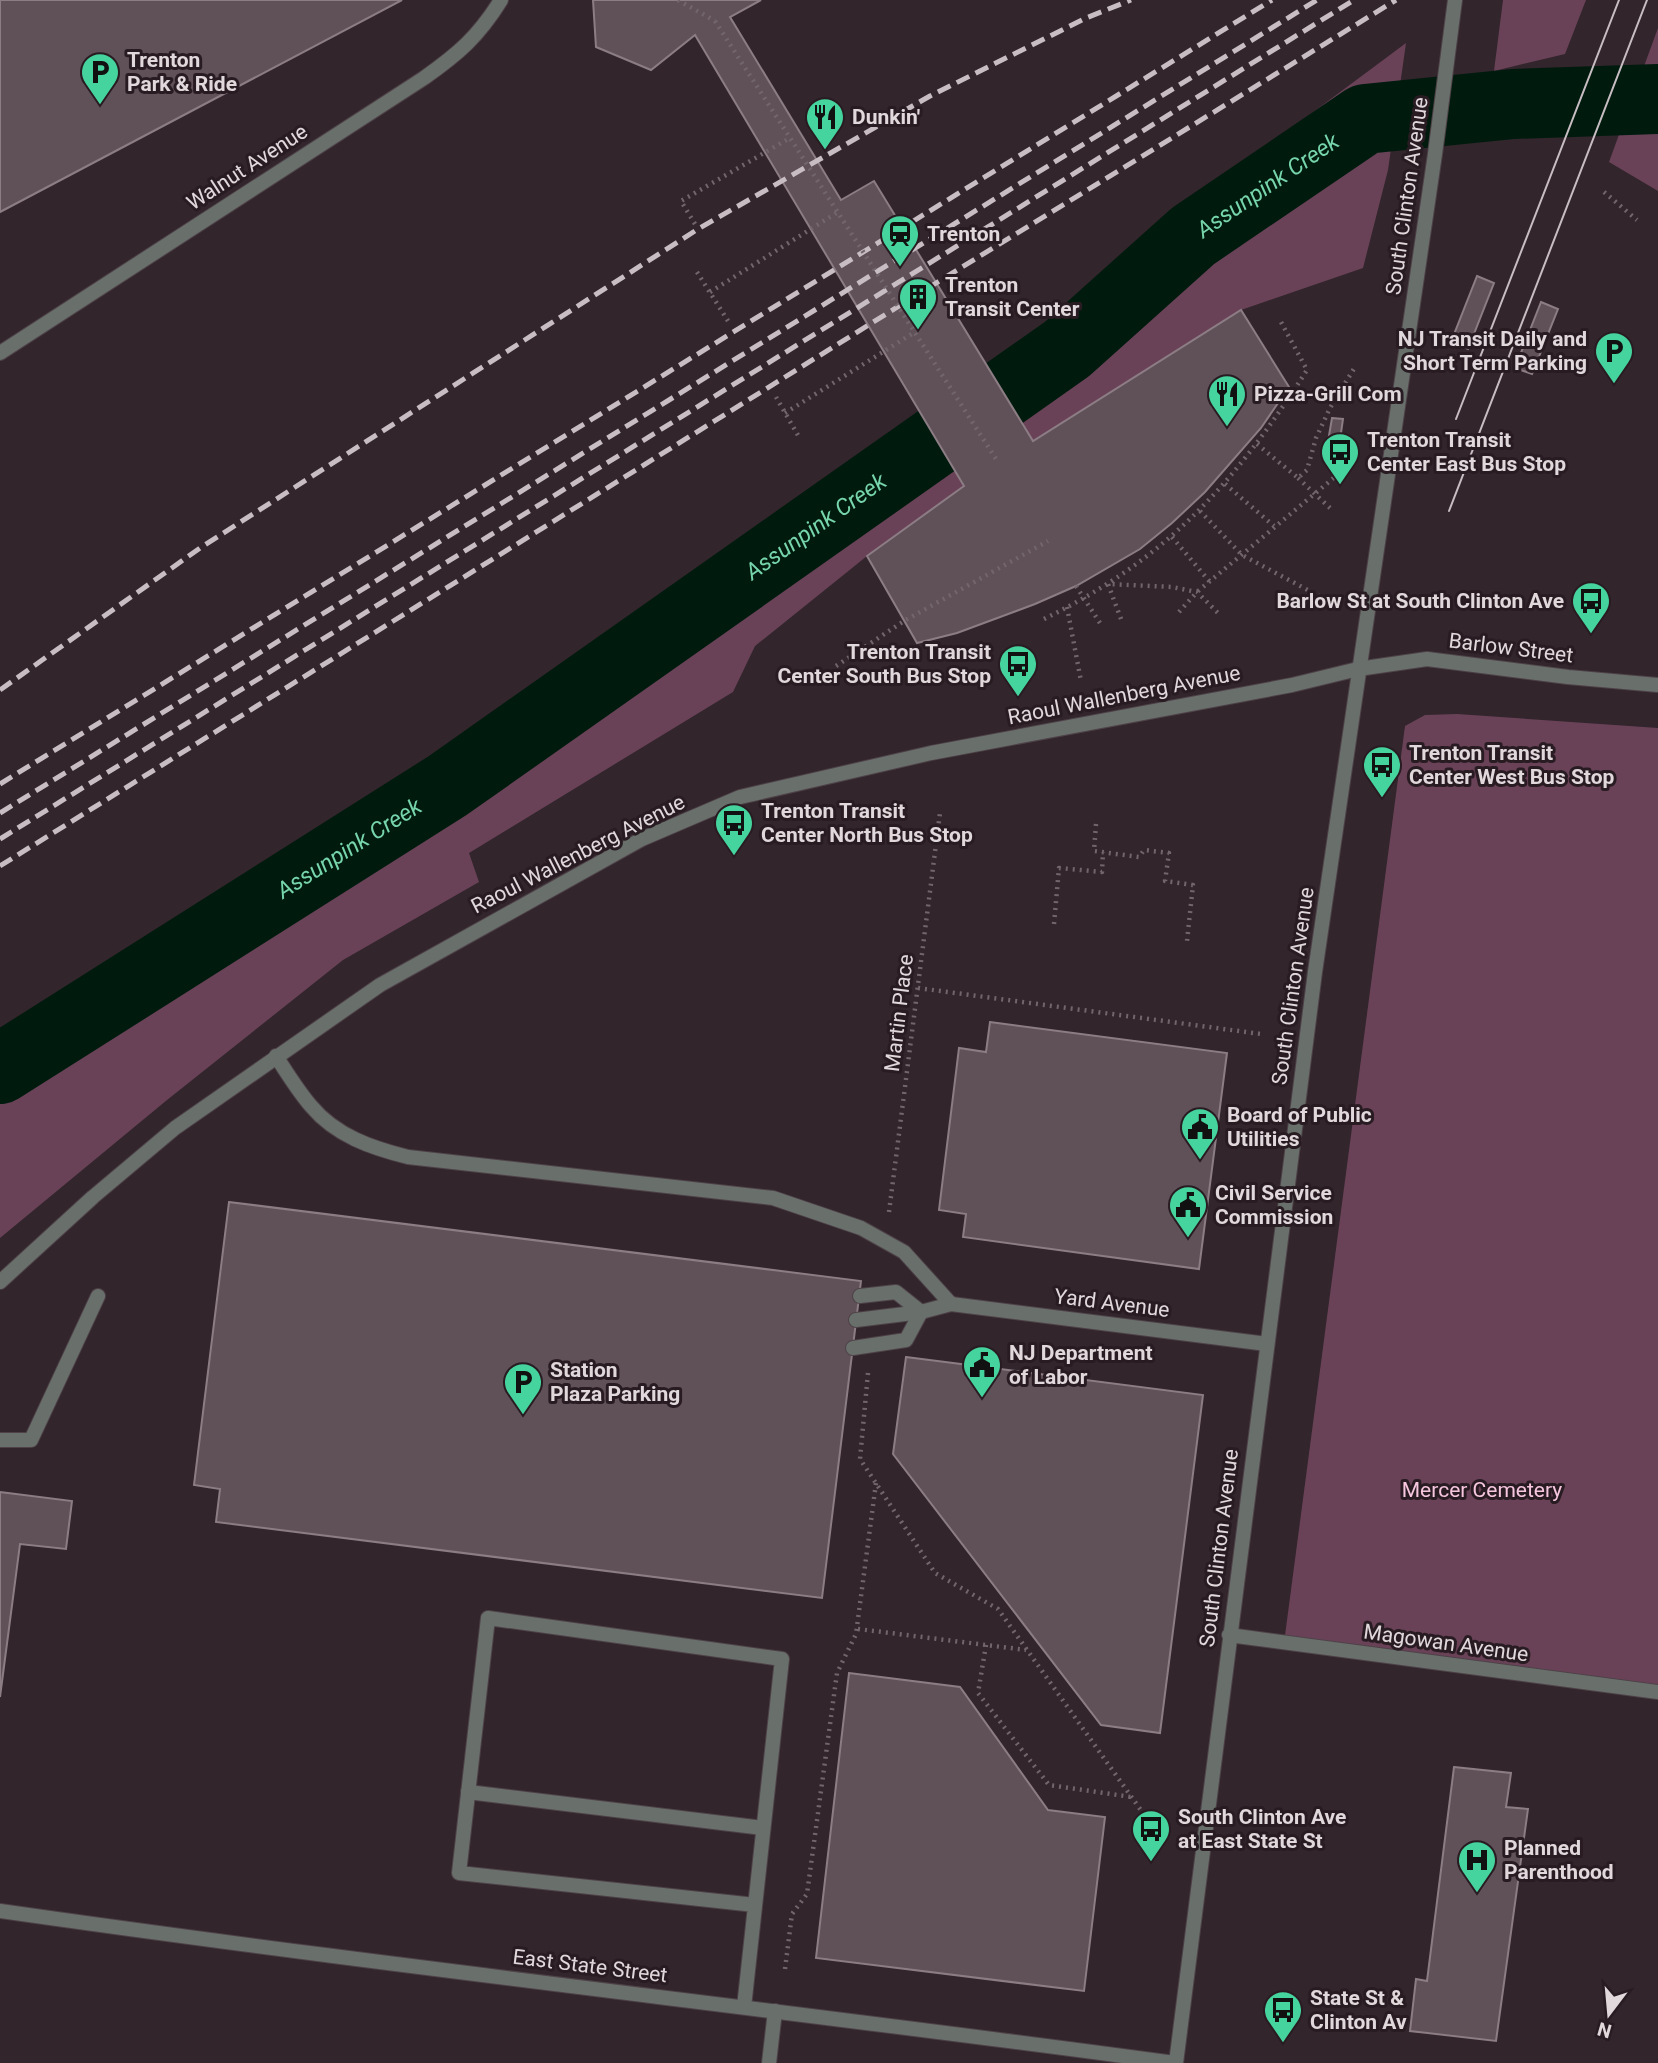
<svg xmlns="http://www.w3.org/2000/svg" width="1658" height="2063" viewBox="0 0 1658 2063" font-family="Roboto,sans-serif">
  <rect width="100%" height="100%" fill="#32252c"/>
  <g fill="#6a4258">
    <polygon points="1503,0 1586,0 1565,54 1494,71"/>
    <polygon points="1658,28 1658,191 1609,162"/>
    <polygon points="1406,43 1388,170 1363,268 1241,310 1033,441 988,368 1261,151"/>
    <polygon points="922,416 964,486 867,556 755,646 733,692 469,853 479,882 343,960 167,1100 0,1238 0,1037 499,728"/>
    <polygon points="1457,714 1658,728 1658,1692 1284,1643 1405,726 1425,715"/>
  </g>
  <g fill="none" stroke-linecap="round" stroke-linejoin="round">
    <path stroke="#001b0e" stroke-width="70" id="s1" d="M0 1069 447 786 1067 349 1193 236 1365 119 1513 104 1658 99"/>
  </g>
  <g fill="#605158" stroke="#8c7c84" stroke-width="2">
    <polygon points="0,0 402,0 0,212"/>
    <polygon points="593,0 761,0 730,17 841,200 874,181 1033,441 1241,310 1289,387 1261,428 1205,492 1172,523 1140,549 1076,586 1035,604 957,633 917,643 867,556 964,486 695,35 651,70 596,47"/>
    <polygon points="1477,276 1494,283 1468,349 1451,342"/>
    <polygon points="1541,302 1558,309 1532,374 1515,368"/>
    <polygon points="1332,418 1343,419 1337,461 1325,459"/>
    <polygon points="990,1022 1227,1053 1199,1269 963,1237 966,1214 939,1210 959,1048 986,1052"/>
    <polygon points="229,1202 861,1281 822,1598 216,1522 220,1489 194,1485"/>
    <polygon points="906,1357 1203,1395 1160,1733 1101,1725 893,1454"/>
    <polygon points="0,1492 72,1501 66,1549 20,1544 0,1697"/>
    <polygon points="849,1673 960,1687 1048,1810 1105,1817 1084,1991 816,1958"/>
    <polygon points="1454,1767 1511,1773 1506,1807 1528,1809 1496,2041 1410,2031 1416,1979 1427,1981"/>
  </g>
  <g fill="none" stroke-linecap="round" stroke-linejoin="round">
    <defs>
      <g id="service">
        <path d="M276 1056C287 1073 298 1091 311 1106 336 1136 372 1148 408 1157L773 1198 861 1228 904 1252 951 1304 921 1312 856 1320"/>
        <polyline points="860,1296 896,1292 921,1312"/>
        <polyline points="853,1348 906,1340 921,1312"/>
        <polyline points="0,1440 31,1440 98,1296"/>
        <polyline points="468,1792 763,1828"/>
        <polyline points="744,2007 782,1659 488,1618 459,1873 755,1905"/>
        <polyline points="769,2063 775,2011"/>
      </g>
      <g id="minor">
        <path d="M0 353 424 78C458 54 478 37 501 0"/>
        <polyline points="951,1304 1267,1344"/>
        <polyline points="1229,1635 1658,1692"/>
      </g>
      <g id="tertiary">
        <polyline points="0,1282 93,1197 175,1128 380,985 642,839 740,797 931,753 1292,685 1358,669 1427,659 1568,677 1658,685"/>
        <path d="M0 1911C391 1967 784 2010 1175 2063"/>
        <polyline points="1176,2063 1315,972 1435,154 1455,0"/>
      </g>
    </defs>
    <use href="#service" stroke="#4e4248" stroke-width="16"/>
    <use href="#minor" stroke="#4e4248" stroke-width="16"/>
    <use href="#tertiary" stroke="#4e4248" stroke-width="16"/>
    <g stroke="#72666c" stroke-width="4.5" stroke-dasharray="2 5" stroke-linecap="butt">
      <polyline points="678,0 715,21"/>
      <polyline points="1604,192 1637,220"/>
      <polyline points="695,224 681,201 790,138"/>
      <polyline points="697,272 728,321"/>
      <polyline points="710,292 838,212"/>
      <polyline points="776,397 799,437"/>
      <polyline points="785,413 915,332"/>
      <polyline points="1257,444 1298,478 1307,470 1316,438 1330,408 1355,367"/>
      <polyline points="1298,478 1330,508"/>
      <polyline points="1225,484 1274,526"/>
      <polyline points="1200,511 1242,555 1334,604"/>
      <polyline points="1172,537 1210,582"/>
      <polyline points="1076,586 1100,623"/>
      <polyline points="1067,607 1081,681"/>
      <polyline points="1179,612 1197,592 1336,476"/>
      <path d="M1044 619C1167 559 1234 484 1307 370L1281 322"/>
      <polyline points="1121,619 1108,584 1172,587 1197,592 1221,616"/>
      <polyline points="836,666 904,621 1048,541"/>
      <polyline points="1096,824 1094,851 1139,857 1144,850 1169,853 1165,881 1193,885 1187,941"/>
      <polyline points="1054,924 1059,868 1102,872 1103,852"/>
      <polyline points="918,988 1261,1034"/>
      <polyline points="889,1212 940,813"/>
      <polyline points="868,1373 860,1459 935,1573 998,1609 1145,1816"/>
      <polyline points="858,1629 1026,1650"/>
      <polyline points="986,1645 978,1693 1049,1785 1131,1797"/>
      <polyline points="785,1969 792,1914 807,1894 837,1673 856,1634 876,1483"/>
    </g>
    <use href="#service" stroke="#69706c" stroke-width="14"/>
    <use href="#minor" stroke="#69706c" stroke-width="14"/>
    <use href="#tertiary" stroke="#69706c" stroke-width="14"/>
    <g stroke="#c7bdc2" stroke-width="2">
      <polyline points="1456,419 1619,0"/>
      <polyline points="1449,511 1647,0"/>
    </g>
    <g stroke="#c7bdc2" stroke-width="5" stroke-dasharray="14 7" stroke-linecap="butt">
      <polyline points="0,690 200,548 698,229 930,96 1086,18 1131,0"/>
      <polyline points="0,784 1272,0"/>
      <polyline points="0,813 1317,0"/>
      <polyline points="0,839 1354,0"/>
      <polyline points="0,866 928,288 1396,0"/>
    </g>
    <polyline stroke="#72666c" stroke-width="4.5" stroke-dasharray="2 5" stroke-linecap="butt" points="715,21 996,459"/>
  </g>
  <defs>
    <symbol id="parking-pin" viewBox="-11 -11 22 30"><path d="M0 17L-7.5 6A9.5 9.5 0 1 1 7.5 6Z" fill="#46d49e" stroke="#281c22"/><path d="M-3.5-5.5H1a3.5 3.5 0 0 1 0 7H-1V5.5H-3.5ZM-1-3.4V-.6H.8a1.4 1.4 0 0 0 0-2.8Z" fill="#111"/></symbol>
    <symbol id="restaurant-pin" viewBox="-11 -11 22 30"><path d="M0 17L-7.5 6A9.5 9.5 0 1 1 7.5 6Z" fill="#46d49e" stroke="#281c22"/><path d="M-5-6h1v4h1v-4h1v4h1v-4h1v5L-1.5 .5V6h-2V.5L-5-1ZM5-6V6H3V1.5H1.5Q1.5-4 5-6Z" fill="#111"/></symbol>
    <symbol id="station-pin" viewBox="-11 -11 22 30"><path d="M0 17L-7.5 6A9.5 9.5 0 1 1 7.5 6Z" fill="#46d49e" stroke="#281c22"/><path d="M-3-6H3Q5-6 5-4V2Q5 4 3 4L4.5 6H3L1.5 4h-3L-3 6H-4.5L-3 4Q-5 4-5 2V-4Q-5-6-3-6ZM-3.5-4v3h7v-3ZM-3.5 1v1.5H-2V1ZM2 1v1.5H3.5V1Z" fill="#111"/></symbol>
    <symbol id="building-pin" viewBox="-11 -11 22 30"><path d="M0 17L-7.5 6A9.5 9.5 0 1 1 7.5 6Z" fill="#46d49e" stroke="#281c22"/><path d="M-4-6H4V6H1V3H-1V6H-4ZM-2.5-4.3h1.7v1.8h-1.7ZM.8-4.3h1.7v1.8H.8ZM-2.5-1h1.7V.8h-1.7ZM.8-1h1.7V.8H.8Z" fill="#111"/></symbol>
    <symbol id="bus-pin" viewBox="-11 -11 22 30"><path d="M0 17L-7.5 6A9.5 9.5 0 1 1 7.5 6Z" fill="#46d49e" stroke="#281c22"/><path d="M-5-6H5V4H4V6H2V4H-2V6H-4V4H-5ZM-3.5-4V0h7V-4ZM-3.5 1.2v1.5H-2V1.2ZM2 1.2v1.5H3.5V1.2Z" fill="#111"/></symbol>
    <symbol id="civic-pin" viewBox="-11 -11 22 30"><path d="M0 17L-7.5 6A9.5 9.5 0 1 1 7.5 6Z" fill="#46d49e" stroke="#281c22"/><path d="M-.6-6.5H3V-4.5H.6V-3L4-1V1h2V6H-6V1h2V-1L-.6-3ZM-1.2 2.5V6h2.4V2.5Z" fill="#111"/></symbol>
    <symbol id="hospital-pin" viewBox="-11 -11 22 30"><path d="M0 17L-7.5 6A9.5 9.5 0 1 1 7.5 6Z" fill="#46d49e" stroke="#281c22"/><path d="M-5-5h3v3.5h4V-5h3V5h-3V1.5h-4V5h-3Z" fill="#111"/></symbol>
  </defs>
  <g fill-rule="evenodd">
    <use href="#parking-pin" x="78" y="50" width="44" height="60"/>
    <use href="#restaurant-pin" x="803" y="95" width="44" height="60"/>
    <use href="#station-pin" x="878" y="212" width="44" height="60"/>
    <use href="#building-pin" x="896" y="275" width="44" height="60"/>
    <use href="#parking-pin" x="1592" y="329" width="44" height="60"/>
    <use href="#restaurant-pin" x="1205" y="372" width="44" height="60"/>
    <use href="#bus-pin" x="1318" y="430" width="44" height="60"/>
    <use href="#bus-pin" x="1569" y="579" width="44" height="60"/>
    <use href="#bus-pin" x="996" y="642" width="44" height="60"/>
    <use href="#bus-pin" x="1360" y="743" width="44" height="60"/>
    <use href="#bus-pin" x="712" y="801" width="44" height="60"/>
    <use href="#civic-pin" x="1178" y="1105" width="44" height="60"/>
    <use href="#civic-pin" x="1166" y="1183" width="44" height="60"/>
    <use href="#civic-pin" x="960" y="1343" width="44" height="60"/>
    <use href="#parking-pin" x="501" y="1360" width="44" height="60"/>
    <use href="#bus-pin" x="1129" y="1807" width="44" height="60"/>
    <use href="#hospital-pin" x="1455" y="1838" width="44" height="60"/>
    <use href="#bus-pin" x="1261" y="1988" width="44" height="60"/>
  </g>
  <g text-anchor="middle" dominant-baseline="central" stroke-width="6" stroke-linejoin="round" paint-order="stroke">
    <g font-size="21" font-weight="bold" fill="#e1d8dc" stroke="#281c22" text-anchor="start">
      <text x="127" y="60">Trenton<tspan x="127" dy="24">Park &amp; Ride</tspan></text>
      <text x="852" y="117">Dunkin'</text>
      <text x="927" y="234">Trenton</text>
      <text x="945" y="285">Trenton<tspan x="945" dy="24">Transit Center</tspan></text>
      <text x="1587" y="339" text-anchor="end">NJ Transit Daily and<tspan x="1587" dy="24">Short Term Parking</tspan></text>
      <text x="1254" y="394">Pizza-Grill Com</text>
      <text x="1367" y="440">Trenton Transit<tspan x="1367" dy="24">Center East Bus Stop</tspan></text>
      <text x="1564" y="601" text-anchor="end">Barlow St at South Clinton Ave</text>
      <text x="991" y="652" text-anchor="end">Trenton Transit<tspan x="991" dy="24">Center South Bus Stop</tspan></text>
      <text x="1409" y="753">Trenton Transit<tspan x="1409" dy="24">Center West Bus Stop</tspan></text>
      <text x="761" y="811">Trenton Transit<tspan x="761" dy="24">Center North Bus Stop</tspan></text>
      <text x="1227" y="1115">Board of Public<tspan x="1227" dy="24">Utilities</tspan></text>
      <text x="1215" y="1193">Civil Service<tspan x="1215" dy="24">Commission</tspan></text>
      <text x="1009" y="1353">NJ Department<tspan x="1009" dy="24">of Labor</tspan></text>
      <text x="550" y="1370">Station<tspan x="550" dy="24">Plaza Parking</tspan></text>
      <text x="1178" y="1817">South Clinton Ave<tspan x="1178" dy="24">at East State St</tspan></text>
      <text x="1504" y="1848">Planned<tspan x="1504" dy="24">Parenthood</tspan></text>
      <text x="1310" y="1998">State St &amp;<tspan x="1310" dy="24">Clinton Av</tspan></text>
    </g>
    <g font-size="21" fill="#e1d8dc" stroke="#281c22">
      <text transform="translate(247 167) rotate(-33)">Walnut Avenue</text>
      <text transform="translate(1407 196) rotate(-82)">South Clinton Avenue</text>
      <text transform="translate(1511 648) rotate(7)">Barlow Street</text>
      <text transform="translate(1124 695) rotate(-11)">Raoul Wallenberg Avenue</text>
      <text transform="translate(578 854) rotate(-27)">Raoul Wallenberg Avenue</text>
      <text transform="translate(1293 986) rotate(-82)">South Clinton Avenue</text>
      <text transform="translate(899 1013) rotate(-83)">Martin Place</text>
      <text transform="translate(1112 1303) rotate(7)">Yard Avenue</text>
      <text transform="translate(1219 1548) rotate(-83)">South Clinton Avenue</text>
      <text transform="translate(1446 1643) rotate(8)">Magowan Avenue</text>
      <text transform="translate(590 1966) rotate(7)">East State Street</text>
    </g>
    <g font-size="21" fill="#f6c5de" stroke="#281c22">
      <text x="1482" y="1490">Mercer Cemetery</text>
    </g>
    <g font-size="23" font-style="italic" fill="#77d5ac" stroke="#281c22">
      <text stroke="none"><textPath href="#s1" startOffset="1547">Assunpink Creek</textPath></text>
      <text stroke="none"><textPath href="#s1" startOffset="980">Assunpink Creek</textPath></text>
      <text stroke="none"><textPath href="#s1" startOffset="413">Assunpink Creek</textPath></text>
    </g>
  </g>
  <g transform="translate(1609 2014) rotate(196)" stroke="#281c22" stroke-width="5" paint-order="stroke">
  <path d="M0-5L12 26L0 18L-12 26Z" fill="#e1d8dc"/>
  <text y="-10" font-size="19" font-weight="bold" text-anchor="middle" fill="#e1d8dc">N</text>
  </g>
</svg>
